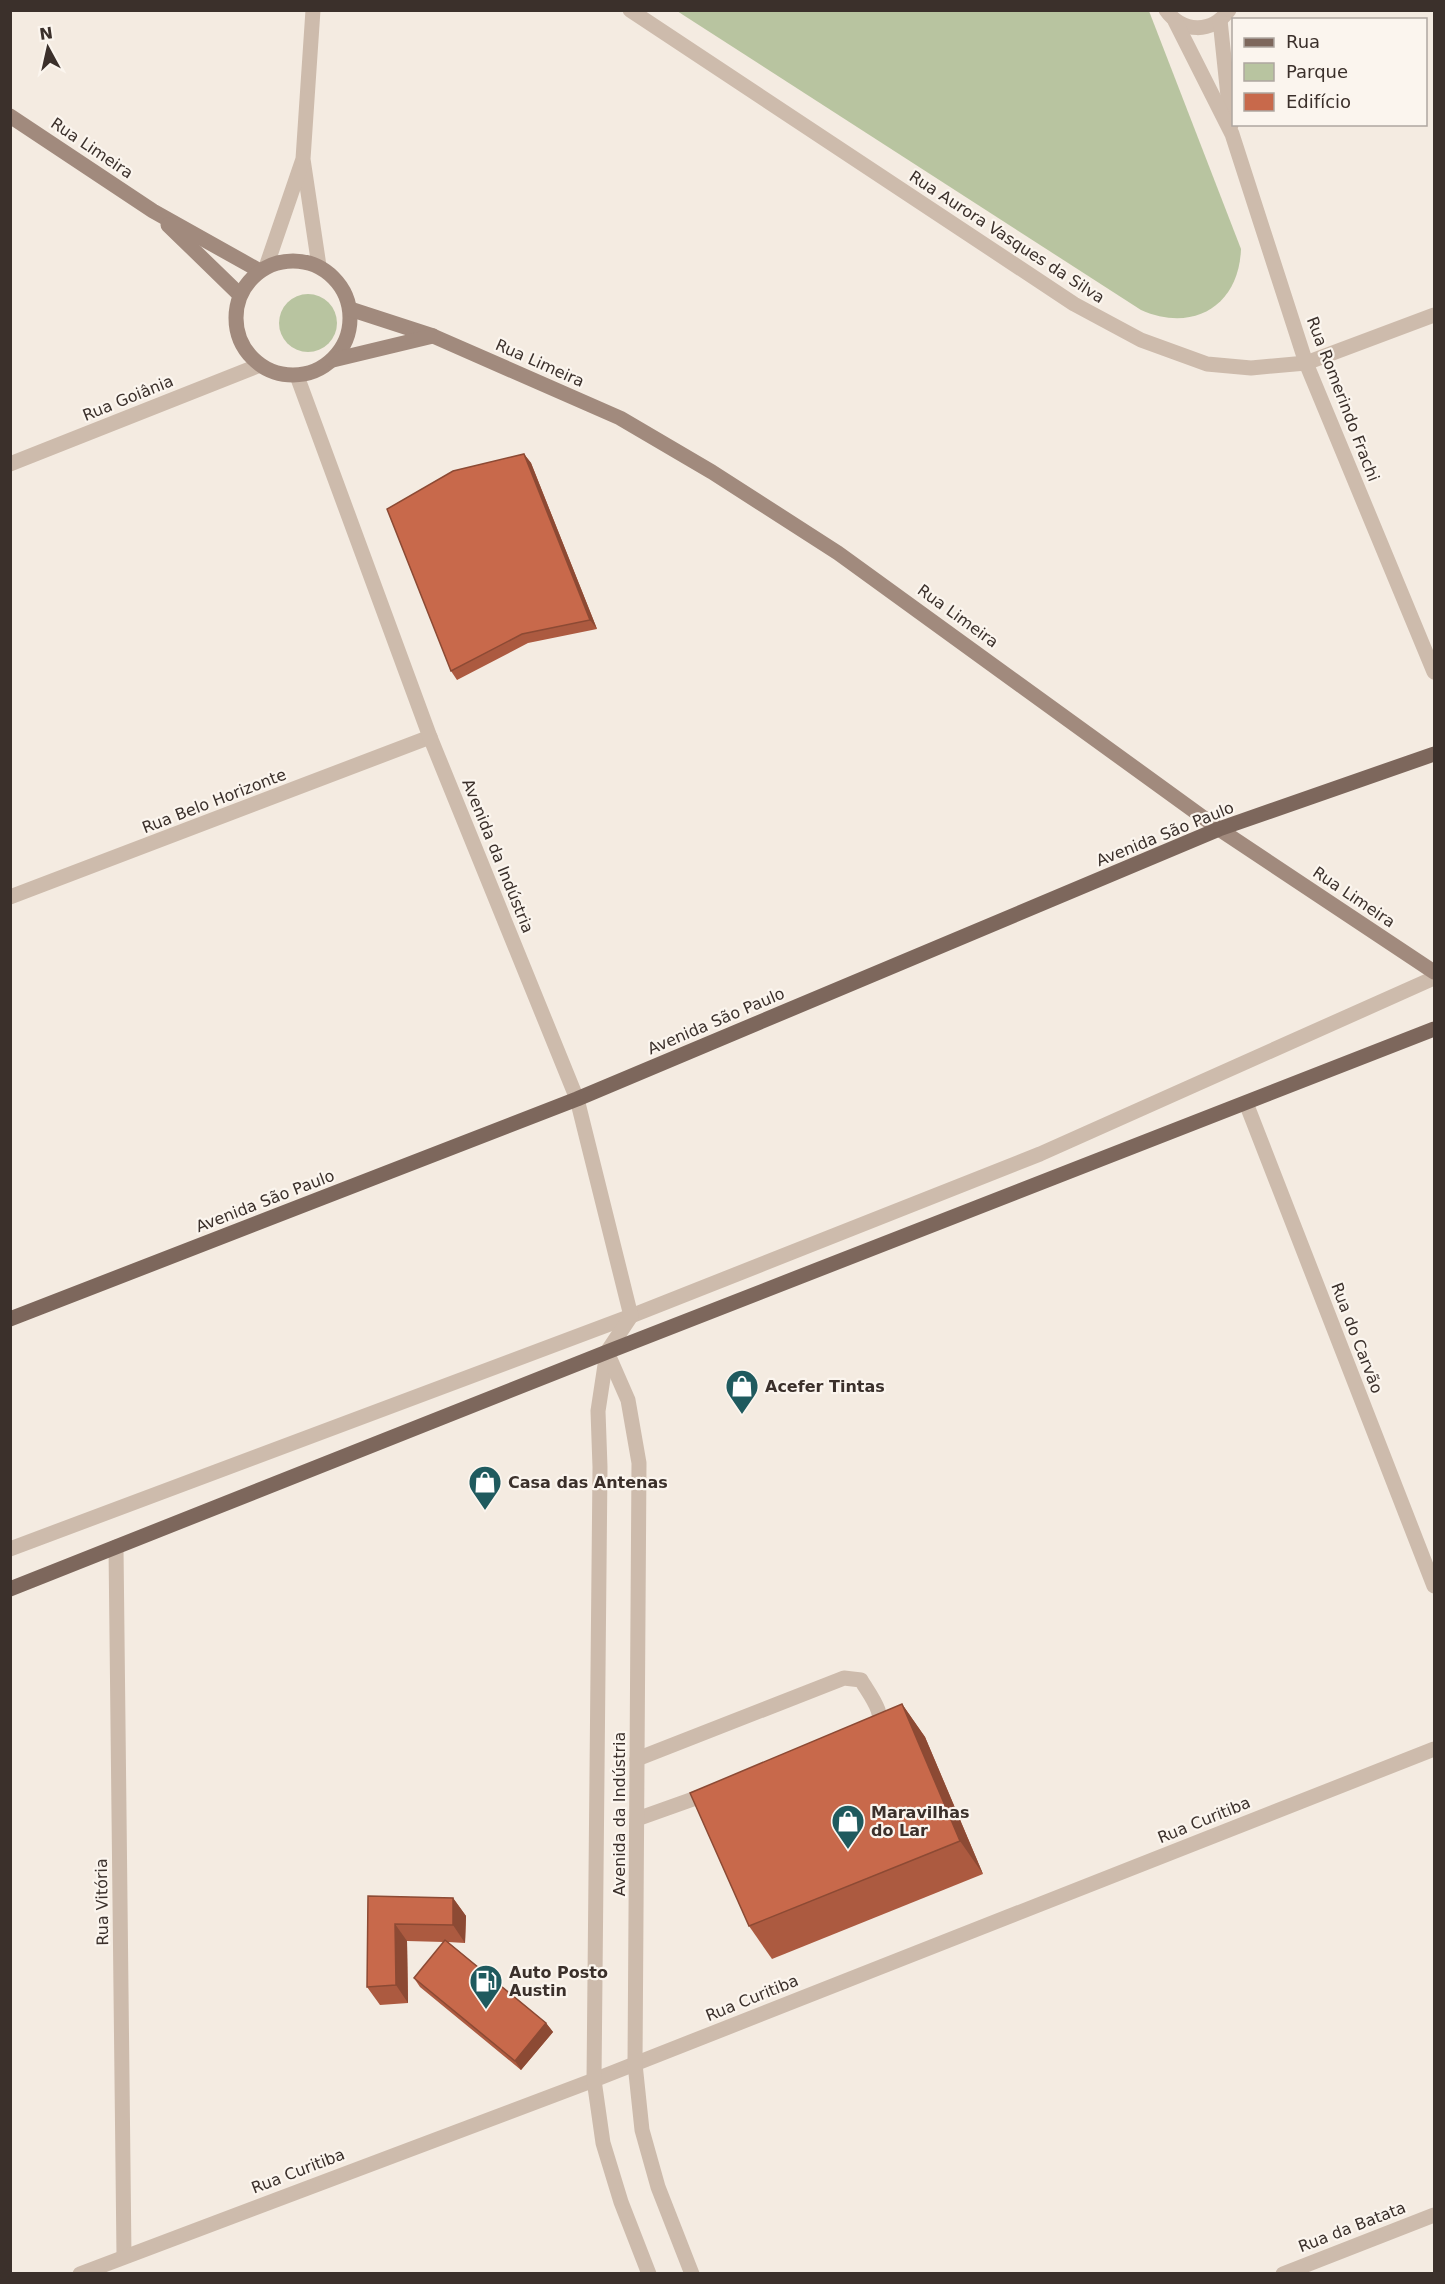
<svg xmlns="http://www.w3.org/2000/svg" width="1445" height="2284" viewBox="0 0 1445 2284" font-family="'DejaVu Sans',sans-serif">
  <rect width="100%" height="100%" fill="#f4ebe1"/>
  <g fill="#b8c4a0">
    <path d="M677 11H1149L1241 249C1239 306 1193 333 1141 310Z"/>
    <circle cx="308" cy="323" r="29"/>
  </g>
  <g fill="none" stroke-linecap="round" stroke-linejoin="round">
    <g stroke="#cdbbac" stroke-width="15">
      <polyline points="10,1549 631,1316 1040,1154 1434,978"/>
      <path d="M637 1759 844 1678 861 1680C869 1694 888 1716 876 1731"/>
      <polyline points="637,1819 710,1793"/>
    </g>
    <g stroke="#cdbbac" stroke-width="15">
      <polyline points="313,10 303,159 319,266"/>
      <polyline points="630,10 1074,304 1141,340 1207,364 1251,368 1306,363 1434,315"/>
      <path d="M1166 10C1182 33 1212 34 1229 10"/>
      <polyline points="1220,20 1231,125"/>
      <polyline points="1175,21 1232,134 1306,363 1434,672"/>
      <polyline points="266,267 302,162"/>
      <polyline points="10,464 260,365"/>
      <polyline points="10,897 430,737"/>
      <polyline points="1246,1103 1434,1586"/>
      <polyline points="116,1547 124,2256"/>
      <polyline points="80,2274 594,2080 1434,1749"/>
      <polyline points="1283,2274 1434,2215"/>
    </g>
    <g stroke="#cdbbac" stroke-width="15">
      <polyline points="297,376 430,737 577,1099 631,1316 607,1352 598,1411 600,1467 594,2080 603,2143 621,2202 649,2274"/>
      <polyline points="607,1352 628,1400 639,1463 635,2064 642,2130 658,2187 692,2274"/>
    </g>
    <g stroke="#a18a7d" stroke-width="15">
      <polyline points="10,116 153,211 260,271"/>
      <polyline points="168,225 240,295"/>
      <circle cx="293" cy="318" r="57"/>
      <polyline points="350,309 433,336 620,418 712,472 838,553 1219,829 1434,972"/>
      <polyline points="333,360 433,336"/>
    </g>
    <g stroke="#7d675c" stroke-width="15">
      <polyline points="10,1319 577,1099 1219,829 1434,754"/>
      <polyline points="10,1589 607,1352 1434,1029"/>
    </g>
  </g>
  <g fill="#ac5a40">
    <polygon points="524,454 531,463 597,629 528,643 457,680 451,671"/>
    <polygon points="902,1704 925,1737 983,1874 772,1959 749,1926"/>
    <polygon points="368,1896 453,1898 466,1916 465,1943 448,1942 546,2023 553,2032 521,2070 420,1987 414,1978 444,1942 407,1941 408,2003 380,2005 367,1987"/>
  </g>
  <g fill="#8c4a34">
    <polygon points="524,454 531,463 597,629 590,620"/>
    <polygon points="902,1704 925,1737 983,1874 960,1841"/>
    <polygon points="453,1898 466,1916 465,1943 453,1925"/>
    <polygon points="395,1924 407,1941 408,2003 396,1985"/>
    <polygon points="546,2023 553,2032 521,2070 515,2061"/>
  </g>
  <g fill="#c8694b" stroke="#8c4a34" stroke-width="1.5">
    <polygon points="524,454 590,620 522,634 451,671 387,509 453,471"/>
    <polygon points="902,1704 960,1841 749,1926 690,1793"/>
    <polygon points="368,1896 453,1898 453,1925 395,1924 396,1985 367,1987"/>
    <polygon points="445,1940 546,2023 515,2061 414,1978"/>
  </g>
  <defs>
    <symbol id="shop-pin" viewBox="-11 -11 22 30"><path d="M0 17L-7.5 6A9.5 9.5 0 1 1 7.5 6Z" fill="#1f5a5e" stroke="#fbf5ee"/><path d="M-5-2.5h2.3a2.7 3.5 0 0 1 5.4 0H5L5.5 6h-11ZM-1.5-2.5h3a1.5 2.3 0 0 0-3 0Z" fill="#fff"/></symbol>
    <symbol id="fuel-pin" viewBox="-11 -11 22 30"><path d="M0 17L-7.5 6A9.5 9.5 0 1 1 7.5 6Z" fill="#1f5a5e" stroke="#fbf5ee"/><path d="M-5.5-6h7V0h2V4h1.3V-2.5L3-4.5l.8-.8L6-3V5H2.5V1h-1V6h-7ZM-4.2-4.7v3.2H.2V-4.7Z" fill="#fff"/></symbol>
  </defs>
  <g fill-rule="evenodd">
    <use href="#shop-pin" x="723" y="1367" width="38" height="52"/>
    <use href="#shop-pin" x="466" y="1463" width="38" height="52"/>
    <use href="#shop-pin" x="829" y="1802" width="38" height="52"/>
    <use href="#fuel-pin" x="467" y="1962" width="38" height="52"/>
  </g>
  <g text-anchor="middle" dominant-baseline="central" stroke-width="4.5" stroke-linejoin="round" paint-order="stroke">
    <g font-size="16" fill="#3b302b" stroke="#fbf5ee">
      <text transform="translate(92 148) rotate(34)">Rua Limeira</text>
      <text transform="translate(1007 237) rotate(33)">Rua Aurora Vasques da Silva</text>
      <text transform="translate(540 363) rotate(24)">Rua Limeira</text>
      <text transform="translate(128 398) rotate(-22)">Rua Goiânia</text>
      <text transform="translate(1343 399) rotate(69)">Rua Romerindo Frachi</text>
      <text transform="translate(958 616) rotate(36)">Rua Limeira</text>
      <text transform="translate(214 801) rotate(-21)">Rua Belo Horizonte</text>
      <text transform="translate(1165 834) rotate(-22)">Avenida São Paulo</text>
      <text transform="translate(498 856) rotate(68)">Avenida da Indústria</text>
      <text transform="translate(1354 897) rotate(34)">Rua Limeira</text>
      <text transform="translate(716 1021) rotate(-23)">Avenida São Paulo</text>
      <text transform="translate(265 1201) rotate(-21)">Avenida São Paulo</text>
      <text transform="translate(1357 1338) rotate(69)">Rua do Carvão</text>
      <text transform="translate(619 1814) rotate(-90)">Avenida da Indústria</text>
      <text transform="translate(1204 1820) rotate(-22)">Rua Curitiba</text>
      <text transform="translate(102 1902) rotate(-91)">Rua Vitória</text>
      <text transform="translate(752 1998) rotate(-22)">Rua Curitiba</text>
      <text transform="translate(298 2171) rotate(-21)">Rua Curitiba</text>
      <text transform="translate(1352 2227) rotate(-21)">Rua da Batata</text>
    </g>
    <g font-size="16" font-weight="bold" fill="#3b302b" stroke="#fbf5ee" text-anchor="start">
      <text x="765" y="1386">Acefer Tintas</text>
      <text x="508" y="1482">Casa das Antenas</text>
      <text x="871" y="1812">Maravilhas<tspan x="871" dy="18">do Lar</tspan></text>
      <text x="509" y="1972">Auto Posto<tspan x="509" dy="18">Austin</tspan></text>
    </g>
  </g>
  <rect width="1445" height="2284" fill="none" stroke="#3b302b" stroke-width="24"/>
  <rect x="1232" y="18" width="195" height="108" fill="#fbf5ee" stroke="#aea6a0" stroke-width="1.5"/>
  <rect x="1244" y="38" width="30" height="9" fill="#7d675c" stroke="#aea6a0" stroke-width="1.5"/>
  <text x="1286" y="48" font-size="18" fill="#3b302b">Rua</text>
  <rect x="1244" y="63" width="30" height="18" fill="#b8c4a0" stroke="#aea6a0" stroke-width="1.5"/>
  <text x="1286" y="78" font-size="18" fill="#3b302b">Parque</text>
  <rect x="1244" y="93" width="30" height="18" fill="#c8694b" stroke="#aea6a0" stroke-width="1.5"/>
  <text x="1286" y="108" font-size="18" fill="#3b302b">Edifício</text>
  <g transform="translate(48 48) rotate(352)" stroke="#fbf5ee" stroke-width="4.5" paint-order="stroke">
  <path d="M0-4.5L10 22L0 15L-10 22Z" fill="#3b302b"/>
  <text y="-9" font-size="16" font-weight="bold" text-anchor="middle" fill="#3b302b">N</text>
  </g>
</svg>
